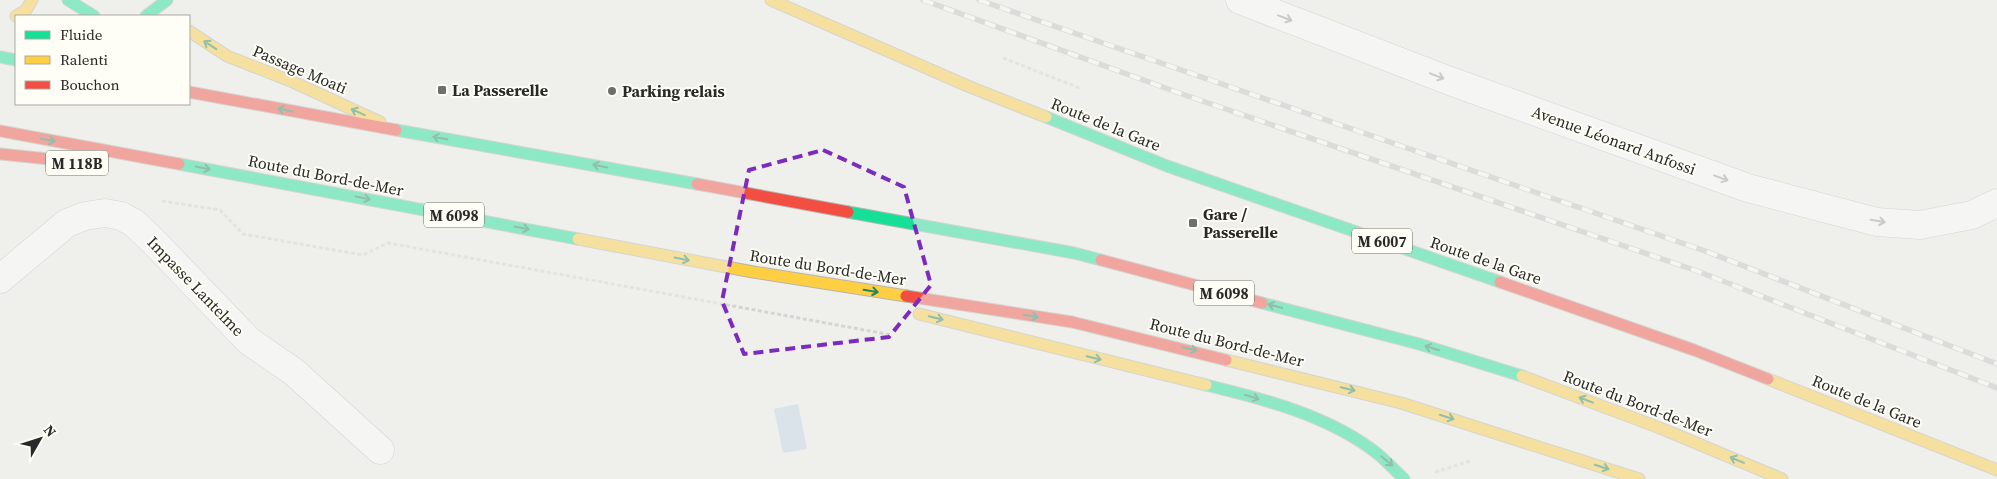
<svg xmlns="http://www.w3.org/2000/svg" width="1997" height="479" viewBox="0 0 1997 479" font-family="'Source Serif 4',serif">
  <rect width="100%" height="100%" fill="#efefeb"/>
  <polygon fill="#c1d4e7" points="798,404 807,449 783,453 774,409"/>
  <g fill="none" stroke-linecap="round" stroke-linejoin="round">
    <defs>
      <g id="street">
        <polyline points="1240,0 1450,81 1748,188 1877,222 1920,225 1972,215 1997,203"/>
        <polyline points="0,279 67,223 85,216 105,213 121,216 134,223 153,241 249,341 294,372 380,450"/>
      </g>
      <g id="fast">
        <polyline points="68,0 94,16"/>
        <polyline points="146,16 167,0"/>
        <polyline points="0,57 16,60"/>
        <polyline points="1046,117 1167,166 1500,282"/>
        <polyline points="396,130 697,184"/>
        <polyline points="179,164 578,239"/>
        <polyline points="848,212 1074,253 1101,260"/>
        <polyline points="1262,303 1419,344 1522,376"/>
        <path d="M1206 385C1264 399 1331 416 1379 455 1388 463 1396 471 1404 479"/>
      </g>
      <g id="slow">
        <polyline points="771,0 970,87 1046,117"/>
        <polyline points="16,16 26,10 32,0"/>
        <polyline points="189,31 227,56 293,82 380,122"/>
        <polyline points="578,239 753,272 906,296"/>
        <polyline points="919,314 1206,385"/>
        <polyline points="1226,360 1401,403 1639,479"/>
        <polyline points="1522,376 1660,428 1782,479"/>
        <polyline points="1768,379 1997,470"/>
      </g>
      <g id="jam">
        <polyline points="189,92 396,130"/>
        <polyline points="0,131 179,164"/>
        <polyline points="0,154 88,163"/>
        <polyline points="697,184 848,212"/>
        <polyline points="1101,260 1262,303"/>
        <polyline points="1500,282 1694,350 1768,379"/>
        <polyline points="906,296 1072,322 1226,360"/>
      </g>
    </defs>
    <use href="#street" stroke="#b5b5b1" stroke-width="29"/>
    <use href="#fast" stroke="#b5b5b1" stroke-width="13"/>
    <use href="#slow" stroke="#b5b5b1" stroke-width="13"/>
    <use href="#jam" stroke="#b5b5b1" stroke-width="13"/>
    <g stroke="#d5d5d3" stroke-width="3" stroke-dasharray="4 2.5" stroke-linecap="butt">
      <polyline points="1003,58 1082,89"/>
      <polyline points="162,201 220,210 243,234 363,255 388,243 892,335"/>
      <polyline points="1435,472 1470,461"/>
    </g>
    <use href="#street" stroke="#fdfdfc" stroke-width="28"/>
    <use href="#fast" stroke="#16e098" stroke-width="11"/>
    <use href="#slow" stroke="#ffcf43" stroke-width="11"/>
    <use href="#jam" stroke="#f24e42" stroke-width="11"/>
    <defs>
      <g id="rail">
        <polyline points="923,0 1182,94 1697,271 1997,388"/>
        <polyline points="979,0 1705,251 1997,364"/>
      </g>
    </defs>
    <use href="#rail" stroke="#c4c4c3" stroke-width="5.5"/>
    <use href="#rail" stroke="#fefef6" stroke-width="4" stroke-dasharray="11" stroke-linecap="butt"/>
  </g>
  <defs><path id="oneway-shaft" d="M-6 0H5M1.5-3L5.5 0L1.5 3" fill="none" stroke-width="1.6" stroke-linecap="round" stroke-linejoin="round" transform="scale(1.25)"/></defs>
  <g stroke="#9e9e9c">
    <use href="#oneway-shaft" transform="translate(1285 18) rotate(21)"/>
    <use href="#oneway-shaft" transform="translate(1437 76) rotate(21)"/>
    <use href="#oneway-shaft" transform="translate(1721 178) rotate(20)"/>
    <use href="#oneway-shaft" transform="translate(1878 221) rotate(9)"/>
  </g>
  <g stroke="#208560">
    <use href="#oneway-shaft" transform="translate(210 45) rotate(-147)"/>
    <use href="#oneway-shaft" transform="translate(285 110) rotate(-169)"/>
    <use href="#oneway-shaft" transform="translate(358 112) rotate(-156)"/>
    <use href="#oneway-shaft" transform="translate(440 138) rotate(-170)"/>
    <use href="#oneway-shaft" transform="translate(48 140) rotate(10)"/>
    <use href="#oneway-shaft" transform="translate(600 166) rotate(-169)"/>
    <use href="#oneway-shaft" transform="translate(203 168) rotate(11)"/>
    <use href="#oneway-shaft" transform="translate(363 198) rotate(11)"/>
    <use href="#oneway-shaft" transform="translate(522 228) rotate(11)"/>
    <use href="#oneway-shaft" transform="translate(682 259) rotate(11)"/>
    <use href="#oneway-shaft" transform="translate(871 291) rotate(9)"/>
    <use href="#oneway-shaft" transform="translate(1275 306) rotate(-165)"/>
    <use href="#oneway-shaft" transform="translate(1031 316) rotate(9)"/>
    <use href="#oneway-shaft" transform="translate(936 318) rotate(14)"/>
    <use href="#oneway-shaft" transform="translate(1432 348) rotate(-163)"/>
    <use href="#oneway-shaft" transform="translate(1190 349) rotate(14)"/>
    <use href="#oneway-shaft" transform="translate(1094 358) rotate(14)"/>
    <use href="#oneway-shaft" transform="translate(1348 389) rotate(14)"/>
    <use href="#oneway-shaft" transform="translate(1252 397) rotate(17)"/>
    <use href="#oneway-shaft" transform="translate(1586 400) rotate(-159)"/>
    <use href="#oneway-shaft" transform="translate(1447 417) rotate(18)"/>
    <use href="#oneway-shaft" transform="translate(1737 460) rotate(-157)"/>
    <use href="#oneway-shaft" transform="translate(1387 461) rotate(40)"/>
    <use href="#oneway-shaft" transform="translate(1602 467) rotate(18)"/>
  </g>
  <path d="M0 0H1997V479H0ZM823 150 904 187 931 285 889 337 744 354 722 301 749 170Z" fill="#efefeb" fill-opacity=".55" fill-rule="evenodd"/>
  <path fill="none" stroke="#7b2cbf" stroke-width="4" stroke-dasharray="10 6" stroke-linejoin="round" d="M823 150 904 187 931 285 889 337 744 354 722 301 749 170Z"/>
  <g fill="#6e6f6c" stroke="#fefef6" stroke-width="2">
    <rect x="437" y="85" width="10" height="10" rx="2.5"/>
    <circle cx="612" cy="91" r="5"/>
    <rect x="1188" y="218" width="10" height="10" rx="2.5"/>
  </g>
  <g text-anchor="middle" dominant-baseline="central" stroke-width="4" stroke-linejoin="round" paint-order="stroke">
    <g fill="#fefef6" stroke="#696a65" stroke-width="1">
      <rect x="46" y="150.5" width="62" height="25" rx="4"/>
      <rect x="424" y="202.5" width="60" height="25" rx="4"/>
      <rect x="1352" y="228.5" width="60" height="25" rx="4"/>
      <rect x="1194" y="280.5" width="60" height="25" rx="4"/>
    </g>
    <g font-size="15" font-weight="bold" fill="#292a27">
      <text x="77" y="163">M 118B</text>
      <text x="454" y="215">M 6098</text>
      <text x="1382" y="241">M 6007</text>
      <text x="1224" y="293">M 6098</text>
    </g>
    <g font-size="16" fill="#292a27" stroke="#fefef6">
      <text transform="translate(300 69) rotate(23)">Passage Moati</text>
      <text transform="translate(1106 124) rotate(22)">Route de la Gare</text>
      <text transform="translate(1614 140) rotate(20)">Avenue Léonard Anfossi</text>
      <text transform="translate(326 175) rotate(11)">Route du Bord-de-Mer</text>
      <text transform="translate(1486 260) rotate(19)">Route de la Gare</text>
      <text transform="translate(828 267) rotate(9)">Route du Bord-de-Mer</text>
      <text transform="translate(196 286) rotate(46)">Impasse Lantelme</text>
      <text transform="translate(1227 342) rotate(14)">Route du Bord-de-Mer</text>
      <text transform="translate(1867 401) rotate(22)">Route de la Gare</text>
      <text transform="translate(1638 403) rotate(21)">Route du Bord-de-Mer</text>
    </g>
    <g font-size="16" font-weight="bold" fill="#292a27" stroke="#fefef6" text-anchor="start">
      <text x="452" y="90">La Passerelle</text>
      <text x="622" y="91">Parking relais</text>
      <text x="1203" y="214">Gare /<tspan x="1203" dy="18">Passerelle</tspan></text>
    </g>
  </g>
  <rect x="15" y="15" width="175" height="90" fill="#fefef6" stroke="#a9a9a3"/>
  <rect x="25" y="31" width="25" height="8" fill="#16e098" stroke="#a9a9a3"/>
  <text x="60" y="40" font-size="15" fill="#292a27">Fluide</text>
  <rect x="25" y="56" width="25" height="8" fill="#ffcf43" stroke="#a9a9a3"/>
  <text x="60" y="65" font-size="15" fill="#292a27">Ralenti</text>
  <rect x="25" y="81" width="25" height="8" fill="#f24e42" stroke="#a9a9a3"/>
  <text x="60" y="90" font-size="15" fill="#292a27">Bouchon</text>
  <g transform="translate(40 439) rotate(51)" stroke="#fefef6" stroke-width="4" paint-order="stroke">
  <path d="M0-4L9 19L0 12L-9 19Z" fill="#292a27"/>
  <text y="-8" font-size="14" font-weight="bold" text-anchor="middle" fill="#292a27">N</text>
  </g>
</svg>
